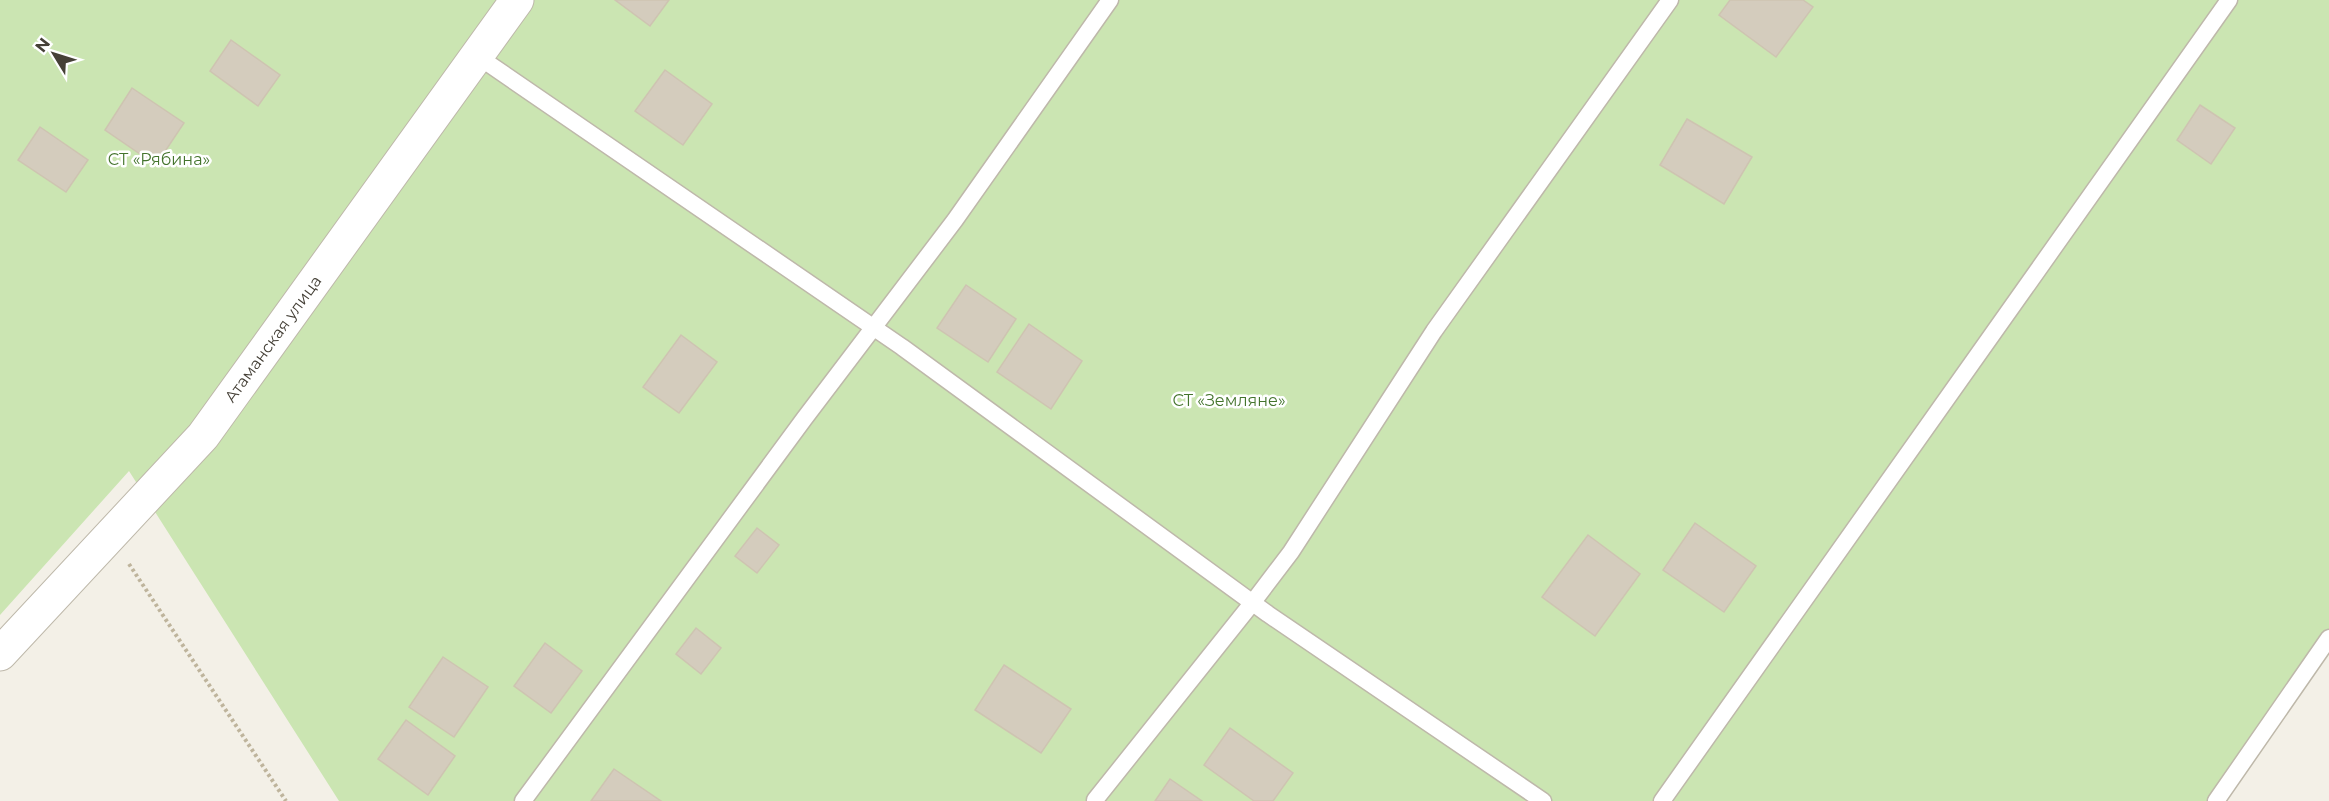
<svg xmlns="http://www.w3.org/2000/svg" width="2329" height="801" viewBox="0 0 2329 801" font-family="Montserrat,sans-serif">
  <rect width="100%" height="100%" fill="#f3f0e7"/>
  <polygon fill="#cbe5b2" points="0,0 2329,0 2329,647 2218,801 339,801 129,471 0,615"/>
  <g fill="#d4ccbd" stroke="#cec4b1" stroke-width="1.5">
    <polygon points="615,0 669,0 650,26"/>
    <polygon points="1730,0 1803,0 1813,7 1776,57 1719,15"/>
    <polygon points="231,40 280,75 258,106 210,71"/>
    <polygon points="665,70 712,104 683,145 635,111"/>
    <polygon points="132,88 184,123 156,165 105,130"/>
    <polygon points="2200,105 2235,128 2211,164 2177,140"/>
    <polygon points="1687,119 1752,157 1724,204 1660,165"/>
    <polygon points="40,127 88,160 66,192 18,160"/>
    <polygon points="966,285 1016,319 988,362 937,328"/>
    <polygon points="1029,324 1082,361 1051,409 997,372"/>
    <polygon points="681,335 717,362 679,413 643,387"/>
    <polygon points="1695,523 1756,566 1724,612 1663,570"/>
    <polygon points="757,528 779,545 757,573 735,556"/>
    <polygon points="1588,535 1640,574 1595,636 1542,597"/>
    <polygon points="696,628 721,648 701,674 676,654"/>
    <polygon points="545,643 582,671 551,713 514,686"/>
    <polygon points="443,657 488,687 454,737 409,707"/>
    <polygon points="1004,665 1071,709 1041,753 975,710"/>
    <polygon points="406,720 455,756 428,795 378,759"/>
    <polygon points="1230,728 1293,773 1273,801 1254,801 1204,765"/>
    <polygon points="614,769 661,801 591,801"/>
    <polygon points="1170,779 1202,801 1155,801"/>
  </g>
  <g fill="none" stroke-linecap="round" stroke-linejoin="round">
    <defs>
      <g id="lane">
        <polyline points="476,55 902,347 1268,614 1543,801"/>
        <polyline points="1095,800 1253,602 1291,552 1434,331 1670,0"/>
        <polyline points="523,801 804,419 955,220 1110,0"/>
        <polyline points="1662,801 2229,0"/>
        <polyline points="2216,801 2329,638"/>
      </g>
      <polyline id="street" points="0,654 203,436 517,0"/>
    </defs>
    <use href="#lane" stroke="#beb8aa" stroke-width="19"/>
    <use href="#street" stroke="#beb8aa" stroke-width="35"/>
    <polyline stroke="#beb49c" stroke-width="4" stroke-dasharray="3 3" stroke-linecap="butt" points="129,564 286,801"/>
    <use href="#lane" stroke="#fff" stroke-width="16"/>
    <use href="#street" stroke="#fff" stroke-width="33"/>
  </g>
  <g text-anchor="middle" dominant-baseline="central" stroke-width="5" stroke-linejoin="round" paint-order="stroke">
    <g font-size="16" fill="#44742d" stroke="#fff">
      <text x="159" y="159">СТ «Рябина»</text>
      <text x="1229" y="400">СТ «Земляне»</text>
    </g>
    <g font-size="16" fill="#454037" stroke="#fff">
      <text transform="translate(273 339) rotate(-54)">Атаманская улица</text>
    </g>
  </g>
  <g transform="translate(54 54) rotate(308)" stroke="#ffffff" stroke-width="4.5" paint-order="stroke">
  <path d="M0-4.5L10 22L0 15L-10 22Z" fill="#454037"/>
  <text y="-9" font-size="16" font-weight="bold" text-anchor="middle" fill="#454037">N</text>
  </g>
</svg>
